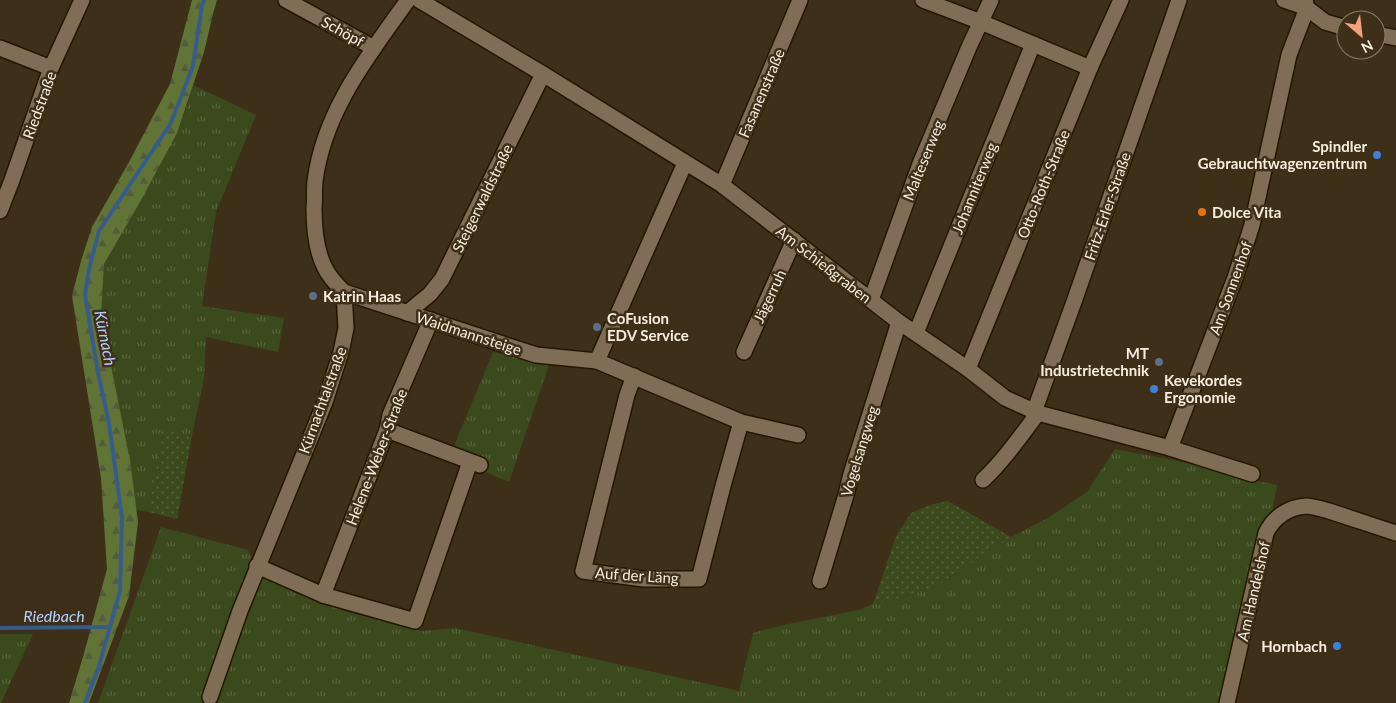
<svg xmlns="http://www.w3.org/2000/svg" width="1396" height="703" viewBox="0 0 1396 703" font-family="Lato,sans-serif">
  <defs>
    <pattern id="grass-tufts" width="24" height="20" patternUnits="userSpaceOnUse" patternTransform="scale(1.25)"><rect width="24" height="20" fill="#3b4a1c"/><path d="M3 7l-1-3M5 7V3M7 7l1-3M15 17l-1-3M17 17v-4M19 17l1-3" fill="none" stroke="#58643d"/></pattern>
    <pattern id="forest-firs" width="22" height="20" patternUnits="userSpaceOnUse" patternTransform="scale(1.25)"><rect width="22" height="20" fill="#607535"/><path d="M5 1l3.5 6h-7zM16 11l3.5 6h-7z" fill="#545c3d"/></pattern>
    <pattern id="park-dots" width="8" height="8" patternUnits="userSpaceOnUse" patternTransform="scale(1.25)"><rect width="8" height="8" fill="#3b4a1c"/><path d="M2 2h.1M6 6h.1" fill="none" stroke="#58643d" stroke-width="1.8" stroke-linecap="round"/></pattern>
  </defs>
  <rect width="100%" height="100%" fill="#3e2f18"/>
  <g fill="url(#grass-tufts)">
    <polygon points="193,85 256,115 216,212 202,306 284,318 278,352 206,337 204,378 192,436 162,431 149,512 136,510 130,460 101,316 104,264 140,202 185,112"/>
    <polygon points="493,352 549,365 509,482 485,472 489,461 454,446"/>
    <polygon points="1115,449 1183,462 1252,480 1277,485 1265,551 1235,703 98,703 161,527 248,550 257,572 326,604 345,611 422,631 455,628 739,691 753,633 783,625 859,610 873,604 897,599 938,585 1011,537 1048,518 1087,492"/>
    <polygon points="0,634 33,634 1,703 0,703"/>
  </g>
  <polygon fill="url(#forest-firs)" points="192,0 217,0 214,10 204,52 177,133 140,202 104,264 101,316 130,460 138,522 129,596 89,703 69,703 83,657 107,569 101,478 72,296 81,261 92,227 128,164 170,84"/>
  <g fill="url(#park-dots)">
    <polygon points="162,430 192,436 177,519 149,512"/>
    <polygon points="948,501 1011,537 938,585 897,599 873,604 896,536 911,513 930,505"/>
  </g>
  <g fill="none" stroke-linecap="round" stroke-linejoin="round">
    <g stroke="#385b8e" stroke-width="4">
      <polyline points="0,628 109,627"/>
      <polyline points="85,703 99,666 120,591 122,518 109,423 98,373 85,295 89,269 99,231 171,123 193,66 202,5 204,0"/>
    </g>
    <defs>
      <g id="minor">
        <polyline points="286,0 374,48"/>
        <polyline points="419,0 543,74 722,185 899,322 968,369 1005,398 1038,413 1170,448 1252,474"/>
        <polyline points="923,0 981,22 1090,68"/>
        <polyline points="0,48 51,68"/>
        <polyline points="722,185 800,0"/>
        <polyline points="0,211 12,180 51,68 82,0"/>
        <polyline points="344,292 536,355 597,361 685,163"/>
        <polyline points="871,300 920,164 969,47 991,0"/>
        <polyline points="407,313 430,294 442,279 543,74"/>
        <polyline points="916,333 1033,44"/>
        <polyline points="744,352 794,240"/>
        <polyline points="597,361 741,422 798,435"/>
        <polyline points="968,369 1090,68 1121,0"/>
        <polyline points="634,376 627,395 583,571 644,579 699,579 723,486 741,422"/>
        <polyline points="1034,412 1075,299 1179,0"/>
        <polyline points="387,430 480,465"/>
        <polyline points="1170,448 1235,278 1252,225 1289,55 1307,8 1284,0"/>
        <path d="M983 480C1004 460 1020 437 1038 413"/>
        <polyline points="257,566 323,595 415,621 470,462"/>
        <polyline points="820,581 846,495 851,474 899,322"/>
        <polyline points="323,595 387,430 390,415 431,320"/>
        <path d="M210 697 240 611 325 402 341 352 346 328 344 292C337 285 329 277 325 268 316 251 314 227 314 208 315 199 314 190 315 181 324 111 368 56 408 0"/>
      </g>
      <g id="tertiary">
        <polyline points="1305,0 1307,8 1325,22 1346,28"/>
        <polyline points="1376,34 1396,38"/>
        <path d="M1227 703 1266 533C1273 518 1288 507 1306 506 1313 506 1321 509 1329 511 1351 518 1374 526 1396 533"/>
      </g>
    </defs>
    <use href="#minor" stroke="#241701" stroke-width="18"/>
    <use href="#tertiary" stroke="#241701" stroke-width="18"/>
    <use href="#minor" stroke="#7f6e55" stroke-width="15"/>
    <use href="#tertiary" stroke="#7f6e55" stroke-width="15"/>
  </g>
  <g fill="#3f7fe0" stroke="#3e2f18" stroke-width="2">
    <circle cx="1377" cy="155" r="5"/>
    <circle cx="1154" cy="389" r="5"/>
    <circle cx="1337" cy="646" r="5"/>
  </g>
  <circle fill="#e8710a" stroke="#3e2f18" stroke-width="2" cx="1202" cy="212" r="5"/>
  <g fill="#5c6f8a" stroke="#3e2f18" stroke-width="2">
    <circle cx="313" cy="296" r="5"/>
    <circle cx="597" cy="327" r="5"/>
    <circle cx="1159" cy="362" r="5"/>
  </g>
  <g text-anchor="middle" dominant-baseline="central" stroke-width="5" stroke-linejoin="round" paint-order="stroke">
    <g font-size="15" fill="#f6ecde" stroke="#3e2f18">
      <text transform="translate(343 31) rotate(29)">Schöpf</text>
      <text transform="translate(761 93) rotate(-67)">Fasanenstraße</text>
      <text transform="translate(39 105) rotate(-70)">Riedstraße</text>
      <text transform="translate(923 160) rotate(-68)">Malteserweg</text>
      <text transform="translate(1043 184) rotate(-68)">Otto-Roth-Straße</text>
      <text transform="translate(974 188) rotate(-68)">Johanniterweg</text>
      <text transform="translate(482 198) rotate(-64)">Steigerwaldstraße</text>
      <text transform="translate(1107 206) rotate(-71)">Fritz-Erler-Straße</text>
      <text transform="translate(824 264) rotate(38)">Am Schießgraben</text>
      <text transform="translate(1230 288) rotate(-70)">Am Sonnenhof</text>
      <text transform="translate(769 296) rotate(-65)">Jägerruh</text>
      <text transform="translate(469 333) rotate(18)">Waidmannsteige</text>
      <text transform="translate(322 400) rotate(-70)">Kürnachtalstraße</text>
      <text transform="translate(859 451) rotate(-73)">Vogelsangweg</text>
      <text transform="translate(376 457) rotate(-69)">Helene-Weber-Straße</text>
      <text transform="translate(637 575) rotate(4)">Auf der Läng</text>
      <text transform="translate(1253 591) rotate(-77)">Am Handelshof</text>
    </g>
    <g font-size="15" font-weight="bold" fill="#f6ecde" stroke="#3e2f18" text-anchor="start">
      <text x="1367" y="146" text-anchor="end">Spindler<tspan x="1367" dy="17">Gebrauchtwagenzentrum</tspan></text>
      <text x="1212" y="212">Dolce Vita</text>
      <text x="323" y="296">Katrin Haas</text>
      <text x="607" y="318">CoFusion<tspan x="607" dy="17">EDV Service</tspan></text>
      <text x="1149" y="353" text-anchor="end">MT<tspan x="1149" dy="17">Industrietechnik</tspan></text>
      <text x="1164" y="380">Kevekordes<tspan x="1164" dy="17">Ergonomie</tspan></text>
      <text x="1327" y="646" text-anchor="end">Hornbach</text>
    </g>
    <g font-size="16" font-style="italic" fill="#b0cffe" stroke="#3e2f18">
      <text transform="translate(106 338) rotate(79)">Kürnach</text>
      <text x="54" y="615">Riedbach</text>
    </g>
  </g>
  <g transform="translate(1361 35) rotate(152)"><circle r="24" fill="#3e2f18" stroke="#887b67"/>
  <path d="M0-4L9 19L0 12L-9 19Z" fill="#f0a27a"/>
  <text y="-8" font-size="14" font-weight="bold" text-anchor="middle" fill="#f6ecde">N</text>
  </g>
</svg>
